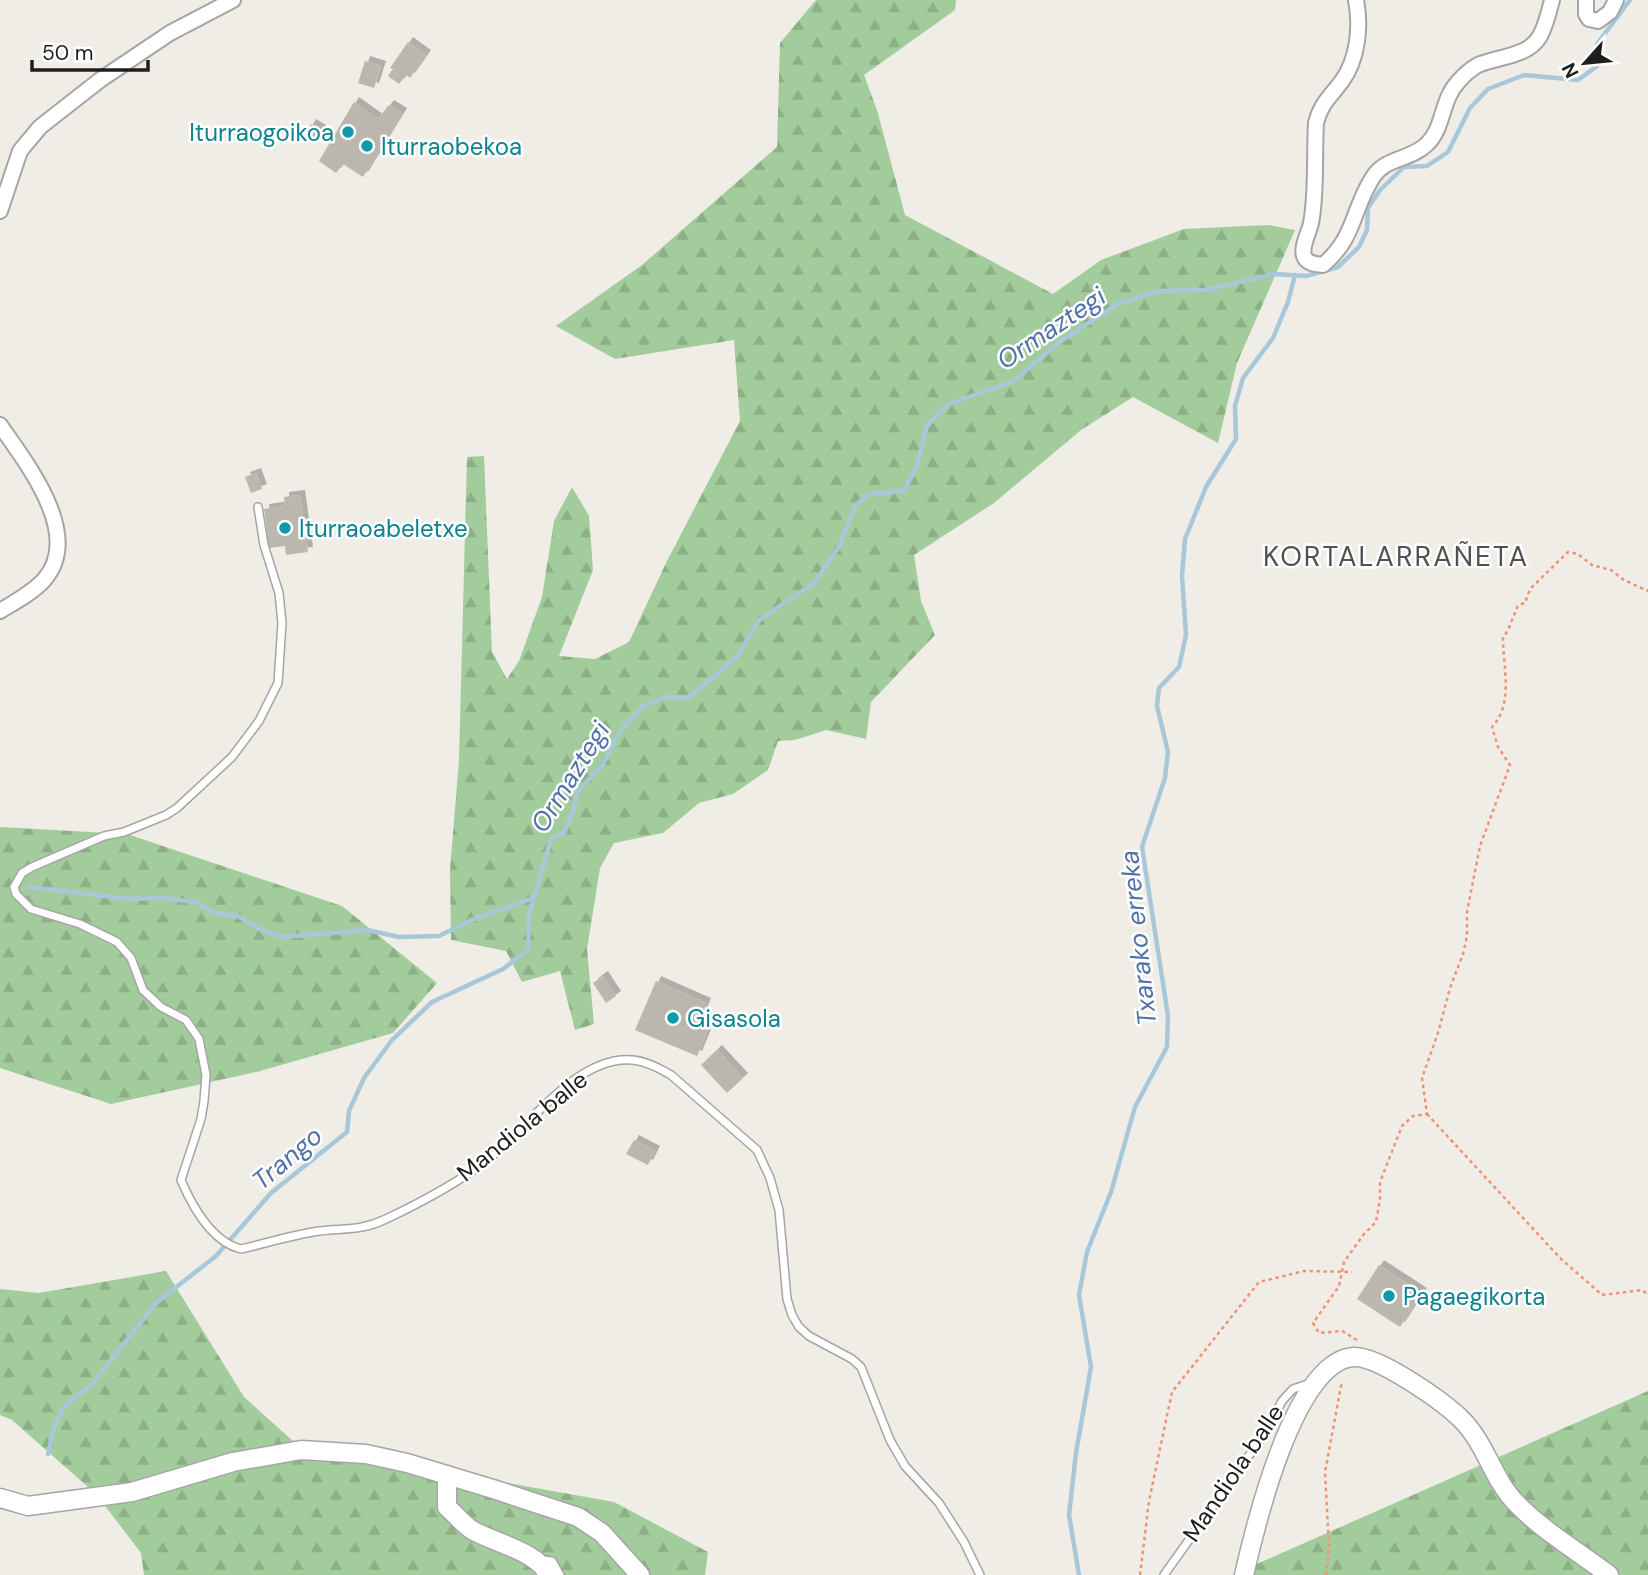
<svg xmlns="http://www.w3.org/2000/svg" width="1648" height="1575" viewBox="0 0 1648 1575" font-family="'DM Sans',sans-serif">
  <defs>
    <pattern id="forest-firs" width="22" height="20" patternUnits="userSpaceOnUse" patternTransform="scale(1.75)"><rect width="22" height="20" fill="#a3cc9c"/><path d="M5 1l3.5 6h-7zM16 11l3.5 6h-7z" fill="#8caf86"/></pattern>
    <filter id="shadow"><feDropShadow dx="5" dy="-5" stdDeviation="0" flood-color="#0004"/></filter>
  </defs>
  <rect width="100%" height="100%" fill="#efede5"/>
  <g fill="url(#forest-firs)">
    <polygon points="816,0 956,0 955,10 864,75 877,110 905,215 1053,294 1101,260 1184,229 1268,225 1295,230 1237,363 1218,443 1133,397 1081,430 994,503 914,555 921,601 935,635 871,702 866,739 826,730 795,740 778,741 768,770 733,794 699,803 663,833 614,843 600,868 587,949 594,1024 575,1030 560,971 522,982 506,951 451,940 450,870 459,760 467,457 484,456 492,652 507,679 519,661 542,597 554,521 572,487 589,516 593,570 559,656 595,659 629,642 667,561 740,421 734,340 615,359 556,326 642,265 777,147 780,43"/>
    <polygon points="0,827 127,834 342,906 437,983 393,1033 260,1071 111,1104 0,1068"/>
    <polygon points="166,1271 244,1397 294,1442 405,1469 492,1480 614,1502 708,1552 705,1575 144,1575 141,1553 96,1494 12,1420 0,1415 0,1289 39,1293"/>
    <polygon points="1648,1391 1648,1575 1232,1575"/>
  </g>
  <g fill="none" stroke-linecap="round" stroke-linejoin="round">
    <g stroke="#a8c8da" stroke-width="4.5">
      <polyline points="29,887 130,899 162,898 196,902 214,913 238,916 263,931 283,937 367,930 399,937 439,936 476,918 534,898"/>
      <polyline points="48,1454 54,1427 64,1407 93,1383 156,1303 216,1256 271,1193 347,1132 349,1111 364,1078 392,1040 432,1002 503,969 528,950 529,915 551,839 564,833 573,812 577,792 603,764 621,730 643,706 666,697 688,698 737,657 759,620 814,583 840,545 855,506 869,494 904,491 917,466 927,426 946,405 1012,382 1061,341 1118,304 1157,291 1205,290 1275,274 1306,276 1338,267 1359,247 1367,230 1368,208 1380,190 1404,167 1427,166 1448,152 1470,108 1488,89 1524,75 1578,80 1597,66 1597,44 1630,0"/>
      <polyline points="1079,1575 1069,1515 1076,1453 1091,1367 1079,1295 1087,1252 1111,1192 1135,1107 1167,1047 1168,1016 1142,847 1165,778 1168,752 1157,706 1159,688 1179,667 1186,635 1182,576 1185,539 1206,487 1236,439 1235,406 1243,378 1273,338 1288,302 1295,275"/>
    </g>
  </g>
  <g fill="#bbb6ae" filter="url(#shadow)">
    <polygon points="408,42 426,55 410,78 406,75 399,84 388,76 393,69 390,68"/>
    <polygon points="365,61 381,66 374,88 358,83"/>
    <polygon points="354,102 378,119 389,105 402,113 363,177 343,164 336,173 319,161"/>
    <polygon points="311,124 321,130 313,141 304,136"/>
    <polygon points="256,473 262,489 251,493 245,477"/>
    <polygon points="300,495 308,552 286,555 285,546 269,548 264,509 285,506 284,497"/>
    <polygon points="603,976 616,996 606,1003 593,983"/>
    <polygon points="656,981 706,1003 701,1015 712,1020 697,1056 635,1030"/>
    <polygon points="717,1050 743,1078 727,1093 701,1065"/>
    <polygon points="634,1140 655,1151 648,1165 626,1154"/>
    <polygon points="1379,1265 1422,1293 1400,1327 1357,1299"/>
  </g>
  <g fill="none" stroke-linecap="round" stroke-linejoin="round">
    <defs>
      <g id="service">
        <path d="M258 507 264 545 279 593 282 623 278 683 259 721 232 757 177 808 166 815 124 832 104 836 32 867 22 873 14 887 16 894 31 909 80 924 117 942 131 958 143 990 161 1007 186 1020 199 1039 206 1075 204 1101 201 1119 181 1180C192 1206 212 1242 241 1249 267 1243 292 1235 319 1231 345 1228 361 1231 386 1219 422 1202 460 1182 491 1157 529 1126 578 1055 632 1060 646 1061 659 1068 671 1075L757 1150 770 1178 779 1210 787 1299 792 1315 799 1327 809 1336 852 1359 861 1367 890 1440 905 1466 939 1503 964 1542 980 1575"/>
        <polyline points="542,1560 552,1561 560,1575"/>
        <polyline points="1164,1575 1268,1429 1282,1401 1293,1389 1311,1383"/>
      </g>
      <g id="minor">
        <path d="M1356 0C1361 26 1358 59 1342 81 1330 97 1321 103 1316 123 1314 155 1317 193 1311 223 1309 233 1301 246 1304 256 1307 264 1316 264 1323 265 1356 237 1352 209 1373 177 1386 157 1411 160 1427 144 1444 128 1441 100 1458 82 1463 76 1471 69 1478 65 1499 56 1528 57 1540 36 1546 25 1549 12 1552 0"/>
        <polyline points="1586,0 1586,14 1589,19 1598,21 1610,12 1616,0"/>
        <polyline points="0,211 20,151 40,127 100,80 170,33 233,0"/>
        <path d="M0 425C26 463 84 535 44 580 32 593 15 602 0 611"/>
      </g>
      <g id="tertiary">
        <path d="M447 1475V1507C455 1514 463 1524 472 1530 492 1542 539 1552 548 1575"/>
        <polyline points="0,1498 28,1506 132,1492 233,1462 301,1450 366,1454 407,1463 493,1489 578,1517 602,1533 640,1575"/>
        <path d="M1244 1575C1255 1527 1294 1360 1354 1357 1379 1356 1444 1402 1462 1420 1486 1444 1493 1480 1517 1504 1543 1531 1579 1552 1609 1575"/>
      </g>
    </defs>
    <use href="#service" stroke="#a5a5a5" stroke-width="10"/>
    <use href="#minor" stroke="#a5a5a5" stroke-width="18"/>
    <use href="#tertiary" stroke="#a5a5a5" stroke-width="21"/>
    <g stroke="#f29273" stroke-width="2.5" stroke-dasharray="3.5 3.5" stroke-linecap="butt">
      <polyline points="1427,1114 1560,1258 1602,1295 1642,1290 1648,1295"/>
      <path d="M1357 1340 1342 1331 1319 1333 1313 1323 1339 1286 1344 1262 1364 1234 1376 1222 1380 1199V1182L1402 1126 1413 1116 1427 1114 1422 1078 1438 1033 1450 988 1463 954 1467 936V912L1480 846 1510 765 1498 747 1492 727C1514 703 1503 668 1503 638L1508 630 1518 605 1525 603 1530 589 1568 552 1578 554 1592 565 1611 570 1624 580 1648 591"/>
      <polyline points="1140,1575 1149,1501 1172,1392 1259,1282 1304,1271 1352,1272"/>
      <polyline points="1326,1575 1329,1547 1325,1472 1342,1381"/>
    </g>
    <use href="#service" stroke="#fff" stroke-width="7"/>
    <use href="#minor" stroke="#fff" stroke-width="14"/>
    <use href="#tertiary" stroke="#fff" stroke-width="18"/>
  </g>
  <g fill="#0f9aa8" stroke="#fff" stroke-width="2.5">
    <circle cx="348" cy="132" r="7"/>
    <circle cx="367" cy="146" r="7"/>
    <circle cx="285" cy="528" r="7"/>
    <circle cx="673" cy="1018" r="7"/>
    <circle cx="1389" cy="1296" r="7"/>
  </g>
  <g text-anchor="middle" dominant-baseline="central" stroke-width="5" stroke-linejoin="round" paint-order="stroke">
    <g font-size="24" fill="#0d838f" stroke="#fff" text-anchor="start">
      <text x="334" y="132" text-anchor="end">Iturraogoikoa</text>
      <text x="381" y="146">Iturraobekoa</text>
      <text x="299" y="528">Iturraoabeletxe</text>
      <text x="687" y="1018">Gisasola</text>
      <text x="1403" y="1296">Pagaegikorta</text>
    </g>
    <g font-size="24" fill="#1e1e1e" stroke="#fff">
      <text transform="translate(522 1126) rotate(-39)">Mandiola balle</text>
      <text transform="translate(1233 1473) rotate(-56)">Mandiola balle</text>
    </g>
    <g font-size="26" font-style="italic" fill="#5070a9" stroke="#fff">
      <text transform="translate(1051 328) rotate(-34)">Ormaztegi</text>
      <text transform="translate(570 777) rotate(-58)">Ormaztegi</text>
      <text transform="translate(1138 938) rotate(-96)">Txarako erreka</text>
      <text transform="translate(287 1158) rotate(-40)">Trango</text>
    </g>
    <g font-size="28" letter-spacing="2" fill="#515151" stroke="#fff">
      <text x="1396" y="556">KORTALARRAÑETA</text>
    </g>
  </g>
  <g transform="translate(1585 63) rotate(243)" stroke="#ffffff" stroke-width="5" paint-order="stroke">
  <path d="M0-5L12 26L0 18L-12 26Z" fill="#1e1e1e"/>
  <text y="-10" font-size="19" font-weight="bold" text-anchor="middle" fill="#1e1e1e">N</text>
  </g>
  <path d="M32 60v10h116v-10" fill="none" stroke="#1e1e1e" stroke-width="3.5"/>
  <text x="42" y="60" font-size="21" fill="#1e1e1e" stroke="#ffffff" stroke-width="5" paint-order="stroke">50 m</text>
</svg>
